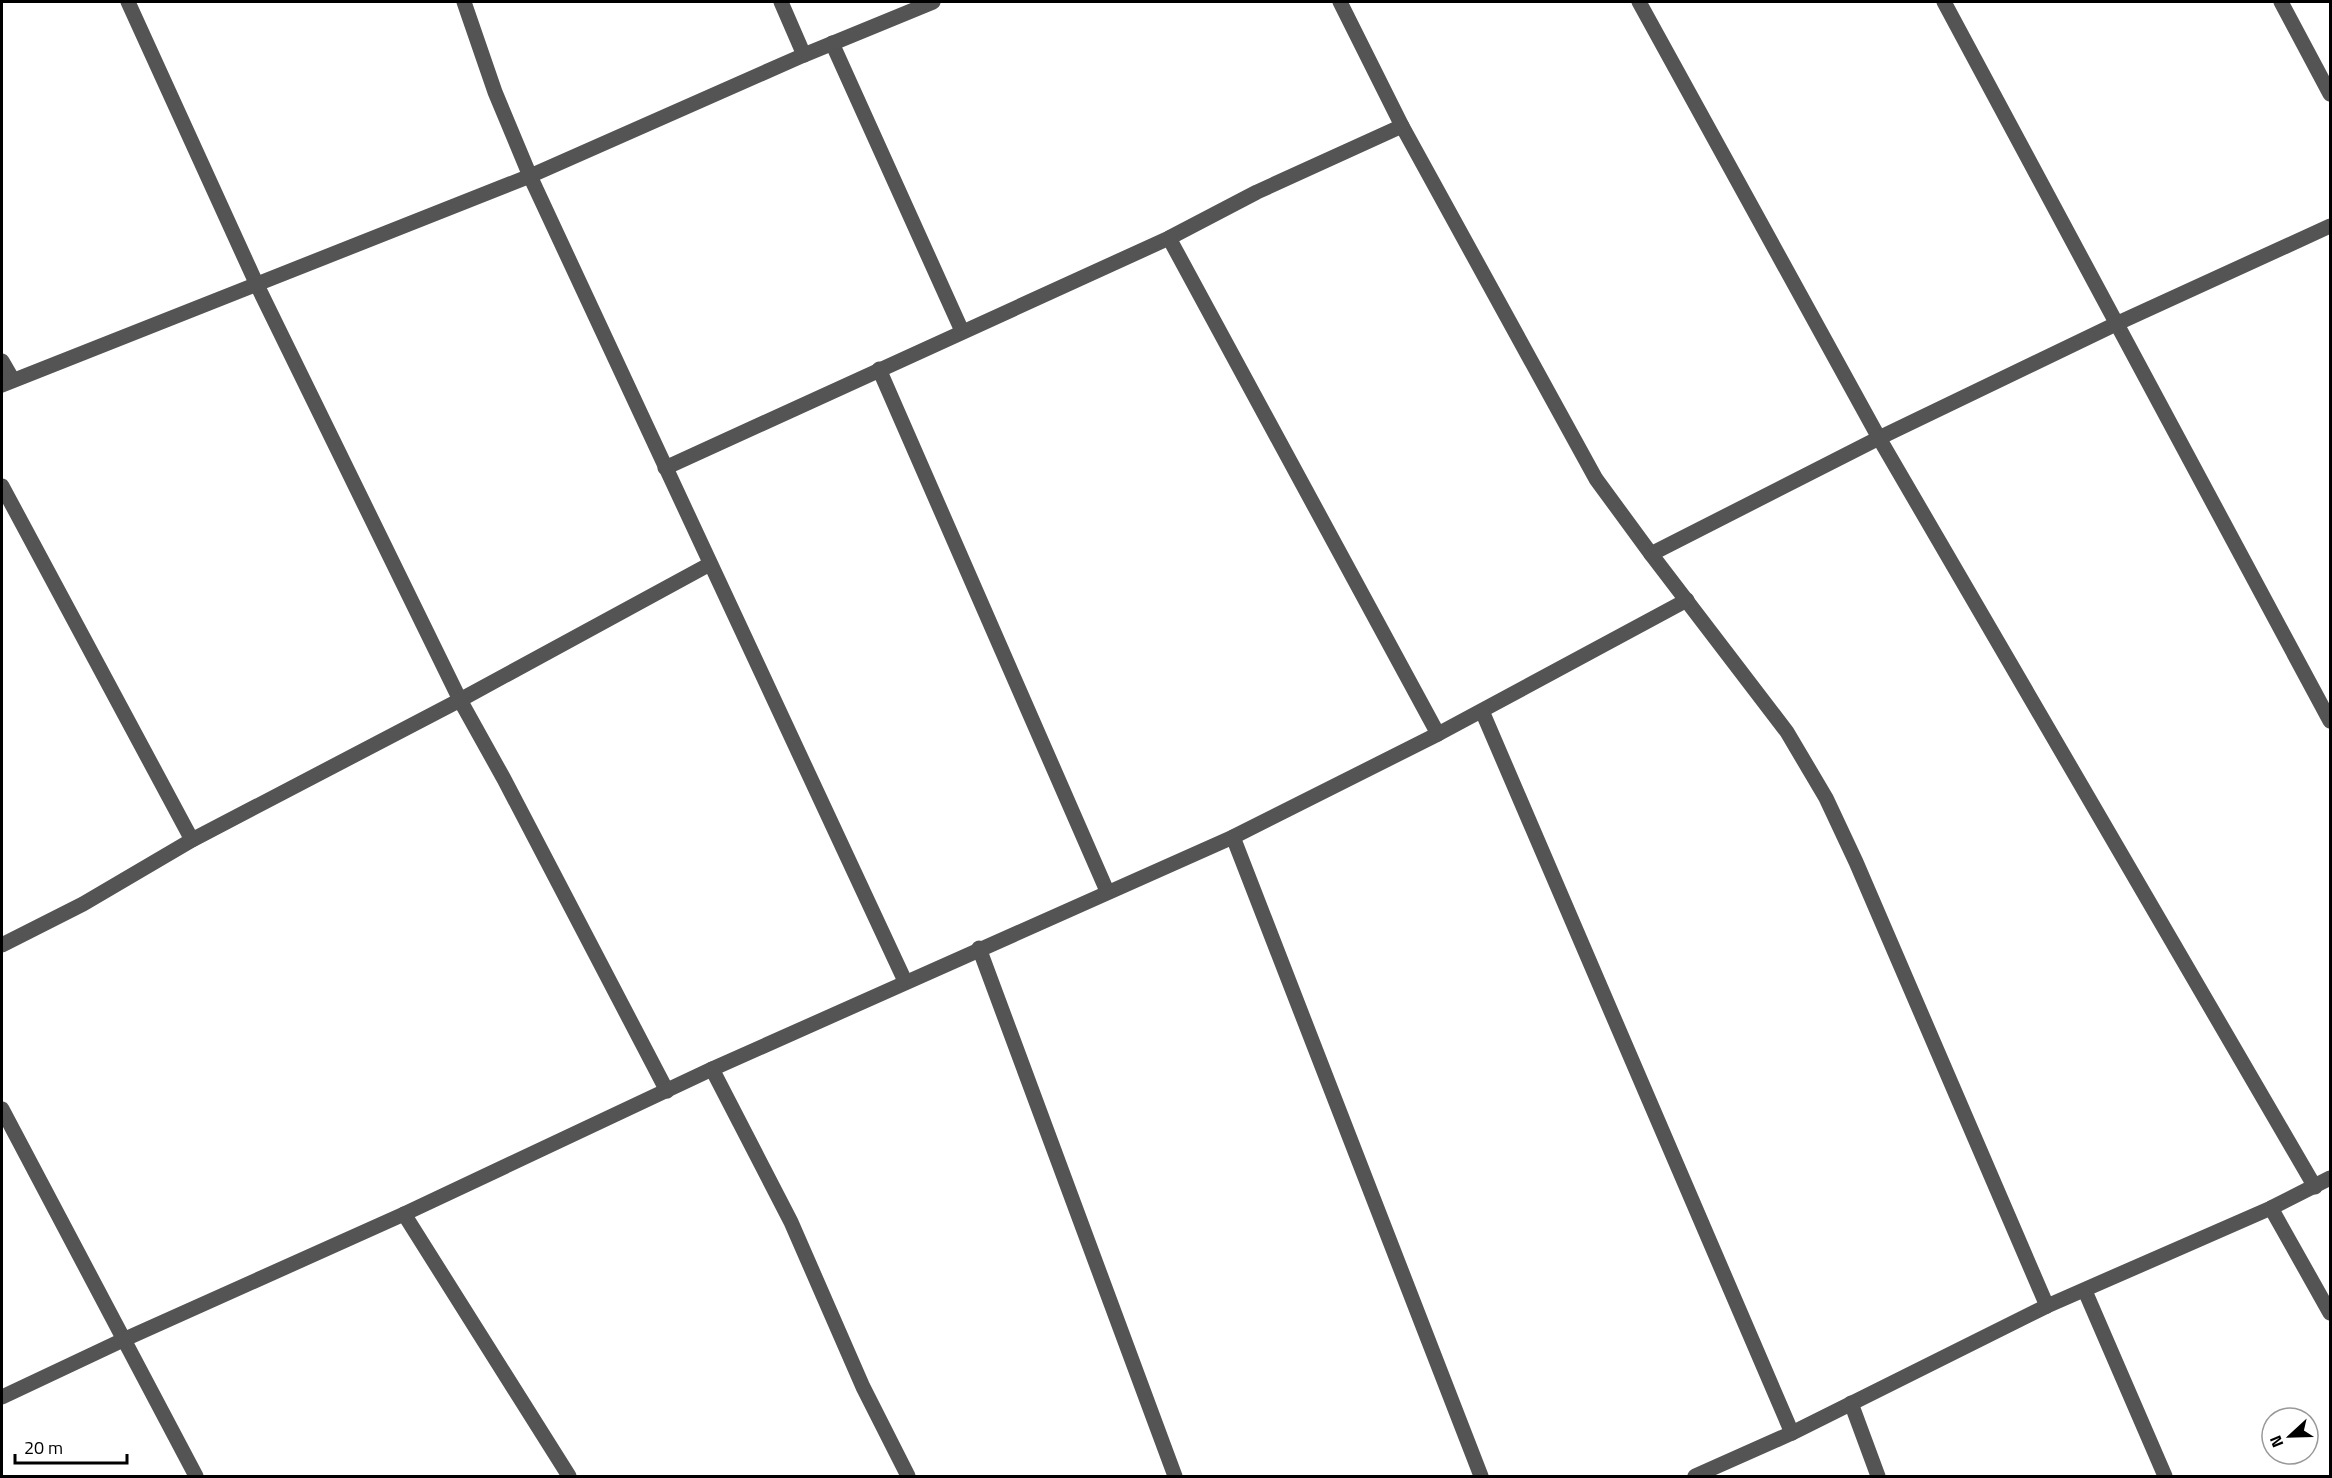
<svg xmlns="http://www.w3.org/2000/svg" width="2332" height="1478" viewBox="0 0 2332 1478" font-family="'Titillium Web',sans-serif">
  <rect width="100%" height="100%" fill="#fff"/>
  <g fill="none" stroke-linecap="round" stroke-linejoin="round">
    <g stroke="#545454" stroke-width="15">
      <polyline points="128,2 257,285 460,700 504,779 667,1091"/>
      <polyline points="464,2 495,92 530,176 905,981"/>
      <polyline points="781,2 804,55"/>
      <polyline points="1340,2 1402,126 1596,479 1651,554 1787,732 1826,798 1856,862 2047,1306"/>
      <polyline points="1639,2 1879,438 2315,1187"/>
      <polyline points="1944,2 2330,721"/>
      <polyline points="2281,2 2330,94"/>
      <polyline points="832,43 962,331"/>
      <polyline points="1169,238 1438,734"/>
      <polyline points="2,361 13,380"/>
      <polyline points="879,369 1107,891"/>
      <polyline points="2,385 530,176 804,55 933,2"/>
      <polyline points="665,468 1169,238 1257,192 1402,126"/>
      <polyline points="2,486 192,840"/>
      <polyline points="1651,554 1879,438 2118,323 2330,226"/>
      <polyline points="1482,711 1792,1433"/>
      <polyline points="1233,837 1481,1476"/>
      <polyline points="2,945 83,904 192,840 460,700 710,564"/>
      <polyline points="979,948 1175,1476"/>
      <polyline points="712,1069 791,1222 863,1387 908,1476"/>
      <polyline points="2,1109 196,1476"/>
      <polyline points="2271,1208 2330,1313"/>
      <polyline points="404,1214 569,1476"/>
      <polyline points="2085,1291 2165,1476"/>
      <polyline points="2,1397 123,1340 404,1214 712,1069 1233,837 1438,734 1687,600"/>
      <polyline points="1851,1403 1878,1476"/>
      <polyline points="1695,1476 1792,1433 2047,1306 2271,1208 2330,1178"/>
    </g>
  </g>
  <rect width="2332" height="1478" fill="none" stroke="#000000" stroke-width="6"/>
  <g transform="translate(2290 1436) rotate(248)"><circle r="28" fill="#ffffff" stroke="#999999" stroke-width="1.5"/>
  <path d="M0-4.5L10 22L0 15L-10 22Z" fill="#000000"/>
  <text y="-9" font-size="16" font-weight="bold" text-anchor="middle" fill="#000000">N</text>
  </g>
  <path d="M15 1454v9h112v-9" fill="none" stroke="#000000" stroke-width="3"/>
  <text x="24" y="1454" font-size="18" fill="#000000" stroke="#ffffff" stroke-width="4.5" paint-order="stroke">20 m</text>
</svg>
